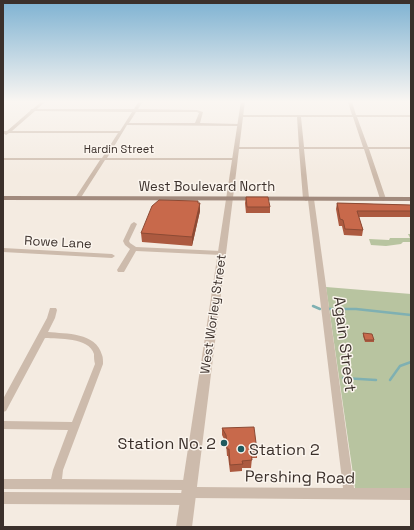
<svg xmlns="http://www.w3.org/2000/svg" width="414" height="530" viewBox="0 0 414 530" font-family="'Space Grotesk',sans-serif">
  <rect width="100%" height="100%" fill="#f4ebe1"/>
  <g fill="#b8c4a0">
    <polygon points="408,234 411,234 411,242 403,242 401,244 386,246 371,245 369,239 389,240 390,238 410,238"/>
    <polygon points="326,287 411,294 411,488 355,488"/>
  </g>
  <g fill="none" stroke-linecap="round" stroke-linejoin="round">
    <g stroke="#7fb0b2" stroke-width="2.5">
      <polyline points="313,306 320,309"/>
      <polyline points="329,309 356,309 411,315"/>
      <polyline points="343,378 376,380"/>
      <polyline points="390,380 400,366 411,362"/>
    </g>
    <g fill="#cdbbac" fill-rule="evenodd">
      <path d="M42 101H46L37 109H134L139 101H143L138 109 197 110 203 112 200 123 239 124 241 125 239 126 127 125 107 158H235L237 159 235 160H105L80 199H76L75 198 100 160H3V158H102L118 133H9L6 135 3 133V131H7L30 111 31 109H33ZM35 111 132 112 120 131H12ZM136 112H197L199 113 195 123H129Z"/>
      <path d="M350 101 352 102 356 115H411V117H357L368 147H411V149H369L386 199 385 200 383 201 380 199 364 149H304L309 198 311 197 314 199 354 488H411V500L193 498 194 499 192 503 188 505 3 504V492L184 493V490L3 489V479H51L53 470 68 430 3 429V421L72 422 95 364C94 361 94 357 94 354 89 337 58 339 45 338L6 411 3 412V399L47 318 50 308H56L57 310 55 318 48 332C66 334 96 332 102 355 103 357 103 361 103 364L63 470 62 479 190 480 194 481 196 485 195 487 343 488 308 200 306 201 303 199 299 149H236L234 148 236 147H299L297 117H240V115H352L348 102ZM301 117H353L363 147H304Z"/>
      <polygon points="134,222 137,224 129,241 130,243 136,247 221,251 224,253 221,255 136,251 124,272 118,272 117,270 130,249 125,245 123,241 131,224"/>
      <polygon points="3,248 112,254 115,256 112,258 3,252"/>
    </g>
    <polygon fill="#cdbbac" fill-rule="evenodd" points="241,101 245,101 192,527 176,527"/>
    <polygon fill="#a18a7d" fill-rule="evenodd" points="3,196 411,197 411,201 3,200"/>
  </g>
  <g fill="#ac5a40">
    <polygon points="246,197 270,207 270,213 246,213 245,203"/>
    <polygon points="198,201 198,203 200,203 200,211 192,246 142,242 141,233"/>
    <polygon points="337,203 411,205 411,217 359,217 363,230 362,236 344,235 342,226 339,226 336,209"/>
    <polygon points="363,333 374,340 374,342 365,342 363,336"/>
    <polygon points="222,428 257,451 257,458 252,458 251,468 242,468 242,471 230,472 228,456 227,456 226,443 222,435"/>
  </g>
  <polygon fill="#8c4a34" points="200,203 200,211 192,246 192,237"/>
  <g fill="#c8694b" stroke="#8c4a34">
    <polygon points="246,197 268,197 270,207 247,207"/>
    <polygon points="159,200 198,201 198,203 200,203 192,237 141,233 152,206"/>
    <polygon points="337,203 411,205 411,211 357,211 363,230 345,229 343,220 340,219"/>
    <polygon points="363,333 372,334 374,340 365,340"/>
    <polygon points="254,427 257,451 251,451 252,460 242,461 243,464 230,465 229,449 227,449 226,435 222,428"/>
  </g>
  <linearGradient id="sky" x2="0" y2="1"><stop stop-color="#7eb2d2"/><stop offset="0.58" stop-color="#faf6f2"/><stop offset="1" stop-color="#faf6f2" stop-opacity="0"/></linearGradient>
  <rect width="414" height="175" fill="url(#sky)"/>
  <g fill="#1f5a5e" stroke="#fbf5ee" stroke-width="1.5">
    <circle cx="224" cy="443" r="4"/>
    <circle cx="241" cy="449" r="4"/>
  </g>
  <g text-anchor="middle" dominant-baseline="central" stroke-width="3" stroke-linejoin="round" paint-order="stroke">
    <g font-size="11" fill="#3b302b" stroke="#fbf5ee">
      <text x="119" y="149">Hardin Street</text>
    </g>
    <g font-size="13" fill="#3b302b" stroke="#fbf5ee">
      <text x="207" y="186">West Boulevard North</text>
      <text transform="translate(58 242) rotate(3)">Rowe Lane</text>
      <text transform="translate(213 314) rotate(-82)">West Worley Street</text>
    </g>
    <g font-size="16" fill="#3b302b" stroke="#fbf5ee">
      <text transform="translate(345 344) rotate(83)">Again Street</text>
      <text transform="translate(300 477) rotate(1)">Pershing Road</text>
    </g>
    <g font-size="16" fill="#3b302b" stroke="#fbf5ee" text-anchor="end">
      <text x="216" y="443">Station No. 2</text>
      <text x="249" y="449" text-anchor="start">Station 2</text>
    </g>
  </g>
  <rect width="414" height="530" fill="none" stroke="#3b302b" stroke-width="8"/>
</svg>
